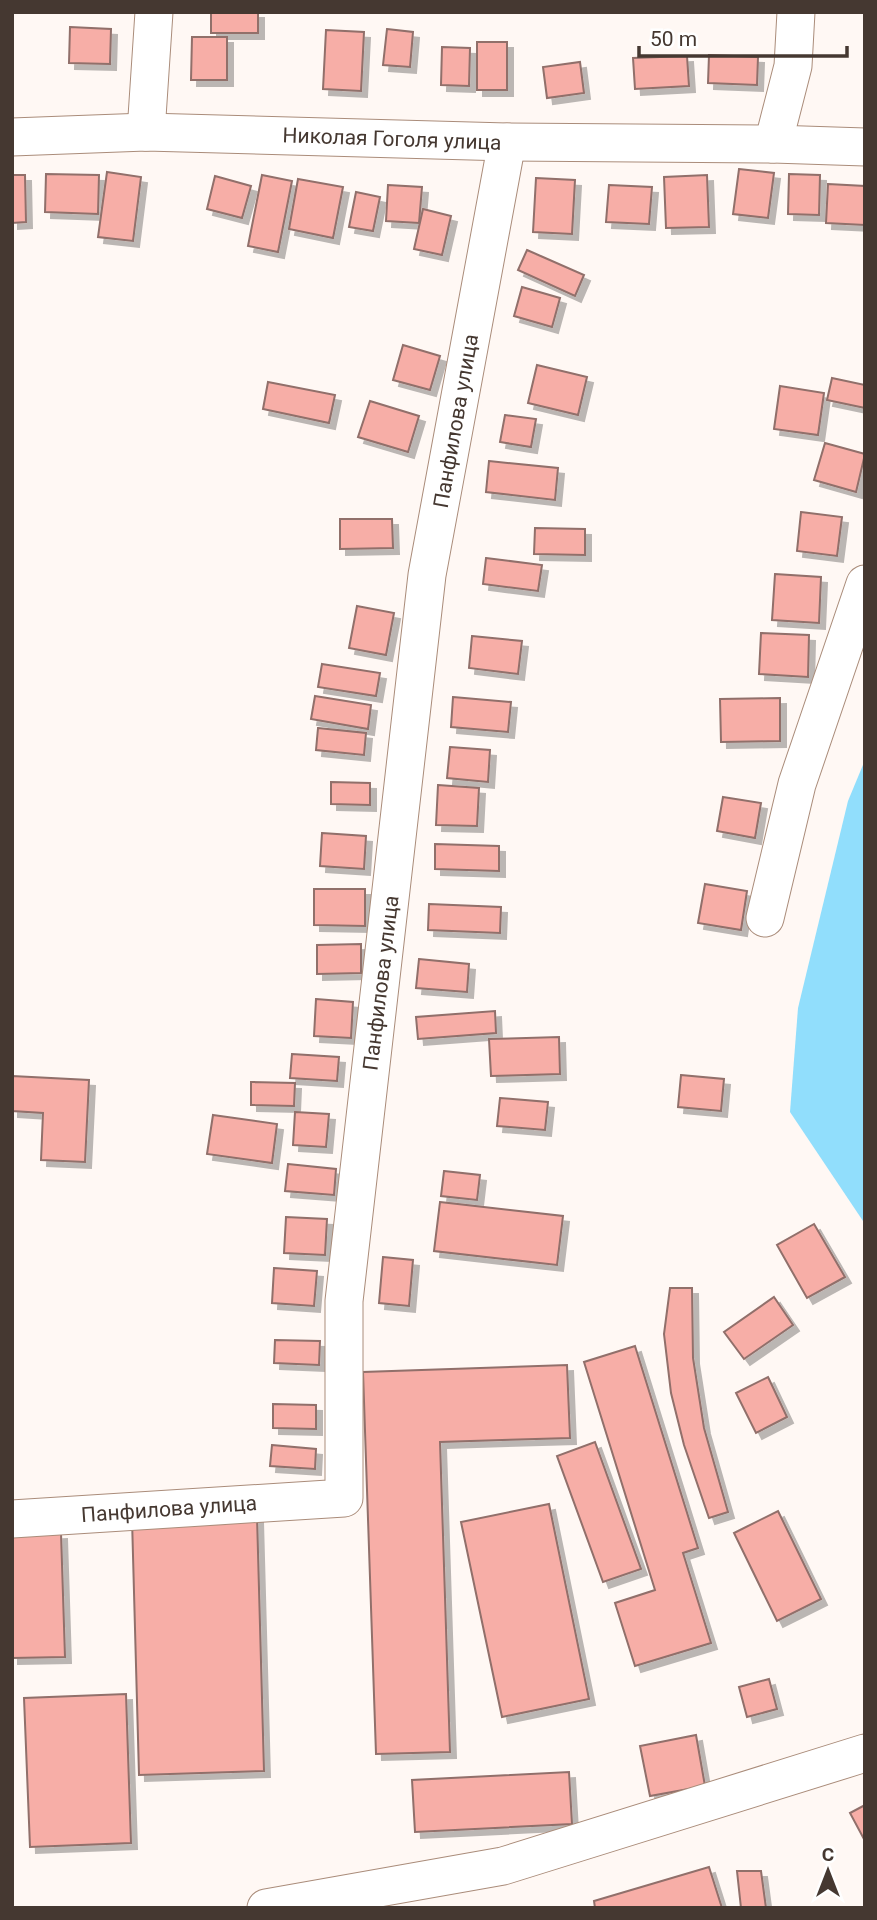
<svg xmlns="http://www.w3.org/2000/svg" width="877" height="1920" viewBox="0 0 877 1920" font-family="Roboto,sans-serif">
  <defs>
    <filter id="shadow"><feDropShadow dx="6" dy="6" stdDeviation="0" flood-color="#0004"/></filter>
  </defs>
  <rect width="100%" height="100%" fill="#fff8f4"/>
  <polygon fill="#91defc" points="865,760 865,1224 790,1112 798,1008 848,801"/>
  <g fill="#f7aea7" stroke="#916f6b" stroke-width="2" filter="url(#shadow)">
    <rect x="211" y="12" width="47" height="21"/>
    <polygon points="70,27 111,29 110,64 69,63"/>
    <polygon points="387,29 413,32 410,67 383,65"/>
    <polygon points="326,30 364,32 361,91 323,89"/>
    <polygon points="192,37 227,37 227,80 191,80"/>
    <rect x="477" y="42" width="30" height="48"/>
    <polygon points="442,47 470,48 469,86 441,85"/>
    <polygon points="709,55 758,57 757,85 708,83"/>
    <polygon points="687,56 689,86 635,89 633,58"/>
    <polygon points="580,62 584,93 547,98 543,67"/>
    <polygon points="739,169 774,173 768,218 733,214"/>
    <polygon points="107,172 141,177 133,241 98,237"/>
    <polygon points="46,174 99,175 98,214 45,212"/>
    <polygon points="789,174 820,175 819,215 788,214"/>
    <polygon points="12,175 25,175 26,222 12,223"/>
    <polygon points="262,175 292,181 278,252 248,246"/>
    <polygon points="707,175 709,227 666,228 664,177"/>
    <polygon points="215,176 251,186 242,218 207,209"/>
    <polygon points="536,178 575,180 572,234 533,232"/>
    <polygon points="298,179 343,187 333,238 289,229"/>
    <polygon points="828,184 865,186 865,225 826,223"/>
    <polygon points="388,185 422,187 419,223 386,221"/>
    <polygon points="609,185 652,187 649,224 606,222"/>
    <polygon points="356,192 380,197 373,231 349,227"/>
    <polygon points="423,209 451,216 442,255 414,249"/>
    <polygon points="527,250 584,275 575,296 518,270"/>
    <polygon points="522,287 560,298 552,327 514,316"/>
    <polygon points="403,345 440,356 430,390 393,380"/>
    <polygon points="537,365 587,377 578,415 528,403"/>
    <polygon points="832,378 865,385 865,408 827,400"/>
    <polygon points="268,382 335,395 329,423 263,409"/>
    <polygon points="780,386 824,393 818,435 774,429"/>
    <polygon points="370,401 419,416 408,452 358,437"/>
    <polygon points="505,415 536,419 531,447 500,442"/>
    <polygon points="825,443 865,454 856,492 814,480"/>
    <polygon points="489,461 558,468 555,500 486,492"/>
    <polygon points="801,512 842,517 837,556 797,551"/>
    <polygon points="340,519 392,519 393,548 340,549"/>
    <polygon points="535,528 585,529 585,555 534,554"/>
    <polygon points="486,558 542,565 538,591 483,584"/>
    <polygon points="775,574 821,577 819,623 772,620"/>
    <polygon points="357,606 394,613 386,655 349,648"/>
    <polygon points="761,633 809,635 808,677 759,674"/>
    <polygon points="472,636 522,641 518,674 469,668"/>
    <polygon points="322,664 380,673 376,696 318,687"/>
    <polygon points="315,696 371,705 368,729 311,719"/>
    <polygon points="453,697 511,702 508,732 451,727"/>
    <polygon points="780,698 780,741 721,742 720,699"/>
    <polygon points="318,728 366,733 364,755 316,750"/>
    <polygon points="450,747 490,750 488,782 447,778"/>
    <polygon points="331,782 370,783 370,805 331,804"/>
    <polygon points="438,785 479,788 477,826 436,825"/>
    <polygon points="723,797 761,803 755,838 717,831"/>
    <polygon points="322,833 366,836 364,869 320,866"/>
    <polygon points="435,844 499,846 499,871 435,869"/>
    <polygon points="705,884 747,891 741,930 698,923"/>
    <polygon points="314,889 365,889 365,926 314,925"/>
    <polygon points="429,904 501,907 500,933 428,930"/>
    <polygon points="361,944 361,973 317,974 317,945"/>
    <polygon points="419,959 469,964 467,992 416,988"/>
    <polygon points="316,999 353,1002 351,1038 314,1036"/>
    <polygon points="495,1011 496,1033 418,1039 416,1017"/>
    <polygon points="559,1037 560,1074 491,1076 489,1039"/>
    <polygon points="292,1054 339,1057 337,1081 290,1078"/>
    <polygon points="681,1075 724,1079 721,1111 678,1107"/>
    <polygon points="12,1076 89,1080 85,1162 41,1160 43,1113 12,1111"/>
    <polygon points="251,1082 295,1083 294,1106 251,1105"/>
    <polygon points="500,1098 548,1102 545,1130 497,1126"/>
    <polygon points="295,1112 329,1114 326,1147 293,1145"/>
    <polygon points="213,1115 277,1124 272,1163 207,1154"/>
    <polygon points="288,1164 336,1169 334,1195 285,1191"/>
    <polygon points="444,1171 480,1175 477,1200 441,1196"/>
    <polygon points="440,1202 563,1216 557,1265 434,1251"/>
    <polygon points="286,1217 327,1219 325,1255 284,1253"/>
    <polygon points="814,1224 845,1277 807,1298 777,1245"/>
    <polygon points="383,1257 413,1260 409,1306 379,1303"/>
    <polygon points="274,1268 317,1271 314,1306 272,1303"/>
    <polygon points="670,1288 692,1288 693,1358 704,1428 728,1512 709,1518 684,1445 671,1393 664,1334"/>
    <polygon points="774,1297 793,1325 744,1359 724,1332"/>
    <polygon points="275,1340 320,1341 319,1365 274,1363"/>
    <polygon points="635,1346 698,1548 683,1553 711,1643 635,1666 615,1603 655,1590 584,1362"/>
    <polygon points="567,1365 570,1438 440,1442 450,1752 376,1754 363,1372"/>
    <polygon points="768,1377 787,1417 756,1433 736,1393"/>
    <polygon points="273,1404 316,1405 316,1429 273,1428"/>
    <polygon points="595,1442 641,1569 603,1582 557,1456"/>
    <polygon points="272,1445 316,1449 315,1469 270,1466"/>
    <polygon points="549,1504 589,1699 502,1717 461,1522"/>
    <polygon points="778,1511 821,1599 777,1621 734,1533"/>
    <polygon points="257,1516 264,1771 139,1775 132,1519"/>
    <polygon points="61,1533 65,1657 12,1658 12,1535"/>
    <polygon points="769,1679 777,1709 747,1717 739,1687"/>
    <polygon points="126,1694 131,1843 30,1847 24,1698"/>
    <polygon points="696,1735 705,1786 650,1796 640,1746"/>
    <polygon points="569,1772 572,1824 415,1832 412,1780"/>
    <polygon points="865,1805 865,1841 850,1813"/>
    <polygon points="709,1867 722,1908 595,1908 594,1901"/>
    <polygon points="737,1871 761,1871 766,1908 741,1908"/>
  </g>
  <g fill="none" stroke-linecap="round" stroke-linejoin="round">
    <defs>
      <g id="minor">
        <polyline points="146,132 154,12"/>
        <polyline points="12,137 146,132 507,142 773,144 865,147"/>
        <polyline points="773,144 793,66 796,12"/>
        <polyline points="765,918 797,784 865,584"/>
        <polyline points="12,1519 344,1498 344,1301 427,575 507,142"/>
        <polyline points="266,1908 503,1866 865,1753"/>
      </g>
    </defs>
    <use href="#minor" stroke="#aa8c7a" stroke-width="39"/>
    <use href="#minor" stroke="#fff" stroke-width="37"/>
  </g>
  <g text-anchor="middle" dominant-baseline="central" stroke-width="7" stroke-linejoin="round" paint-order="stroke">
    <g font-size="21" fill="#453831" stroke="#fff">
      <text transform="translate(392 139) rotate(2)">Николая Гоголя улица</text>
      <text transform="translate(456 421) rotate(-80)">Панфилова улица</text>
      <text transform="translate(381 983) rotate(-83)">Панфилова улица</text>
      <text transform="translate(169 1509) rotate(-4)">Панфилова улица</text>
    </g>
  </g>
  <rect width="877" height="1920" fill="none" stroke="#453831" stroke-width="28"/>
  <g transform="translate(828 1871)" stroke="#ffffff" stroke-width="5" paint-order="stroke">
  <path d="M0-5L12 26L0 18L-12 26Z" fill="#453831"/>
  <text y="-10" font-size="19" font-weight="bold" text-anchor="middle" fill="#453831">С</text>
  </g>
  <path d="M639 46v10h208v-10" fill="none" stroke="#453831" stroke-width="3.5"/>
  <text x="650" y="46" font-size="21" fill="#453831" stroke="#ffffff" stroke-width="5" paint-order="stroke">50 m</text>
</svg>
